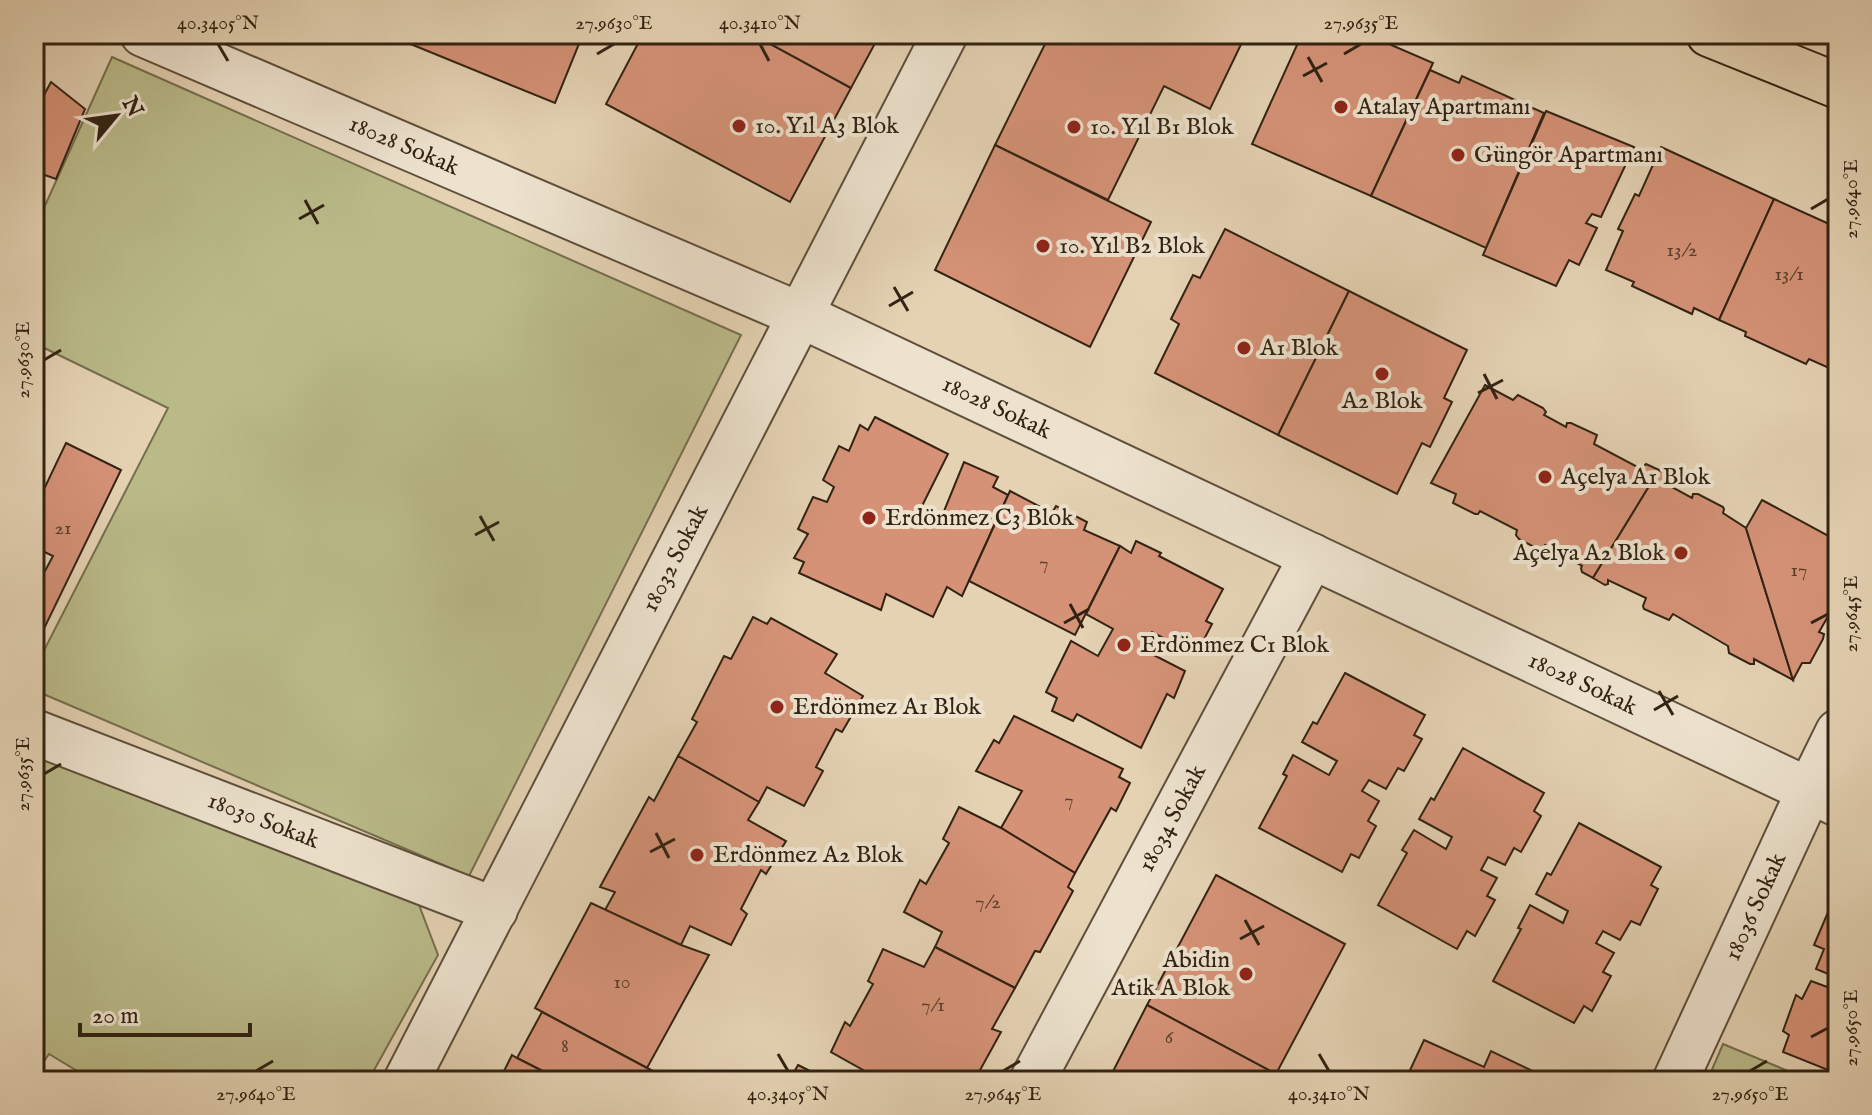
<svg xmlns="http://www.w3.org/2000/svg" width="1872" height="1115" viewBox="0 0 1872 1115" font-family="'IM FELL English',serif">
  <rect width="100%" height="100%" fill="#e4d2b3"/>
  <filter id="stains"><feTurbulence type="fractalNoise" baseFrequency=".0025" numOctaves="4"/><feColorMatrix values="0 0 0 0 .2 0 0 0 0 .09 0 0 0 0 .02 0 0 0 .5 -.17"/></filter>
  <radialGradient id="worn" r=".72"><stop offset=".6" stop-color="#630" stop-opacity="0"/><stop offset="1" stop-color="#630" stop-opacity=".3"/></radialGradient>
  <g fill="#baba89" stroke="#766e4e" stroke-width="2">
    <polygon points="112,57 741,335 469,876 34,690 34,670 168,408 34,343 34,230"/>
    <polygon points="34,750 416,897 438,955 368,1081 94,1081 49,1054 34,1076"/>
    <polygon points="1723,1044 1812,1081 1707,1081"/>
  </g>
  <g fill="#d59277" stroke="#322313" stroke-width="2">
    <polygon points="386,34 583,34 555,103"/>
    <polygon points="643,34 752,34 851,88 790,202 606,104"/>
    <polygon points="752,34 880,34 851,88"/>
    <polygon points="1050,34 1246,34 1210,109 1164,86 1108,200 995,145"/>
    <polygon points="1302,34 1366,34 1433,63 1371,196 1252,144"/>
    <polygon points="1430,70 1459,83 1462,76 1544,113 1486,248 1371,196"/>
    <polygon points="51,82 85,109 56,179 42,174 34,191 34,105 38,106"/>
    <polygon points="1546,111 1634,147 1601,217 1592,214 1586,223 1597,228 1579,265 1569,260 1556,286 1483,255"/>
    <polygon points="995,145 1151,222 1090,347 935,270"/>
    <polygon points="1661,147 1774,199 1719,320 1694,308 1692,314 1632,286 1634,282 1606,270 1623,231 1618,229 1635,194 1639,196"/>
    <polygon points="1774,199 1838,228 1838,372 1809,359 1806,364 1745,336 1746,332 1719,320"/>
    <polygon points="1225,229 1349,291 1278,435 1155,373 1179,324 1171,319 1193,275 1200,278"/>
    <polygon points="1349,291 1467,350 1444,398 1452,402 1430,447 1422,443 1397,494 1278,435"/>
    <polygon points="1485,385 1513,400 1518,395 1543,408 1546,412 1544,415 1566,427 1567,423 1571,423 1597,435 1594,444 1643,470 1644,466 1646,464 1659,470 1593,578 1582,572 1581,568 1582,566 1545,545 1540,550 1519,539 1516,535 1517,530 1480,511 1478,514 1475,514 1453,503 1456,494 1431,483"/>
    <polygon points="875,417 948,454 919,512 940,521 964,462 998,477 993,487 1008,495 962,596 947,587 933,617 886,594 881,610 799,573 804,562 794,558 808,534 798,529 813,497 827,502 834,487 823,480 839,446 849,451 860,425 868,430"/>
    <polygon points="66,443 121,470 37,643 34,641 34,566 45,571 53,556 34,547 34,510"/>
    <polygon points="1659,470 1673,477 1675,481 1671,482 1670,486 1692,498 1693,494 1698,494 1723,507 1724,509 1723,513 1746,528 1793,680 1754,659 1754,664 1750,664 1729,653 1728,646 1673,614 1669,620 1644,609 1643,606 1646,598 1608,580 1608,584 1605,585 1593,578"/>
    <polygon points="1010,491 1052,513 1056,506 1087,522 1084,530 1120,546 1075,635 969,581"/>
    <polygon points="1762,500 1838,541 1838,599 1819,632 1824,634 1823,639 1810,663 1802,663 1793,680 1746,528"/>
    <polygon points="1136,541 1161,553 1159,556 1223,589 1206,621 1212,624 1196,655 1152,632 1142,649 1185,671 1174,698 1167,694 1141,748 1077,714 1073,721 1052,711 1057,698 1046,692 1071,641 1098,656 1113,629 1086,614 1120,546 1131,553"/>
    <polygon points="753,617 767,624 771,618 837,654 825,673 863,696 842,732 836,729 816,767 823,771 804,806 767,787 759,802 678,756 697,722 692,719 724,656 731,659"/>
    <polygon points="1345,673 1425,715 1414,735 1422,739 1404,771 1398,768 1386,789 1369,780 1362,791 1379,801 1368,821 1376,826 1359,858 1351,854 1342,872 1259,828 1287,776 1283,774 1293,755 1329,775 1337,761 1302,742 1313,722 1317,724"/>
    <polygon points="1014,716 1123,769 1119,777 1130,783 1116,811 1111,808 1075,873 1001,828 1022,791 976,771 994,740 999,743"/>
    <polygon points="1463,748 1544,793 1534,811 1541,816 1521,852 1514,848 1505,865 1488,857 1481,870 1497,878 1487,896 1495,900 1475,936 1467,931 1457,949 1378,905 1407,853 1402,850 1414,830 1446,849 1452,837 1419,819 1431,798 1434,800"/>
    <polygon points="678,756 759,802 748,820 786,841 766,874 761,870 741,909 747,914 731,945 690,926 681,945 605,910 615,892 600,887 649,797 654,801"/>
    <polygon points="959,807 1001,828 1075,873 1068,887 1073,891 1040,952 1035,951 1015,988 935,947 942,932 904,912 920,880 926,884 949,843 943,839"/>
    <polygon points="1579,823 1661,867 1651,885 1658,889 1640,925 1631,921 1620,940 1603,931 1596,943 1614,953 1603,972 1611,976 1592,1011 1584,1006 1574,1023 1493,981 1521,929 1518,928 1530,905 1563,923 1568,911 1536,894 1547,873 1551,875"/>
    <polygon points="1216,875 1345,944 1276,1074 1147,1005"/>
    <polygon points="591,903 681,945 709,955 647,1068 535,1008"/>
    <polygon points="1838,909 1838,978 1816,969 1824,949 1814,945 1829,910 1837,912"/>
    <polygon points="935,947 1015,988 992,1029 1001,1032 974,1081 866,1081 870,1074 831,1052 845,1022 850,1026 873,984 868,981 883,949 924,967"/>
    <polygon points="1811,981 1838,991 1838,1074 1783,1052 1789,1035 1783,1031 1796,995 1802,999"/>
    <polygon points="1147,1005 1276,1074 1272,1081 1108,1081"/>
    <polygon points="542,1012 647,1068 673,1081 562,1081 517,1058"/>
    <polygon points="1424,1040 1484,1067 1491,1051 1553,1081 1405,1081"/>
    <polygon points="512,1055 517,1058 562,1081 499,1081"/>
    <polygon points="798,1065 830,1081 789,1081"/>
  </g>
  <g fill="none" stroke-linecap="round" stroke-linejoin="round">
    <defs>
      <g id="minor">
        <path id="s1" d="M143 34 800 315 1838 804"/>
        <path id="s2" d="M34 732 495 910"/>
        <path id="s3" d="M406 1081 945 34"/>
        <path id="s4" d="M1032 1081 1312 556"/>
        <path id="s5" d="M1675 1081 1809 791 1838 732"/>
      </g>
      <polyline id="major" points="1709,34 1838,86"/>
    </defs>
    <use href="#minor" stroke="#5e4f3b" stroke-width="48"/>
    <use href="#major" stroke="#322313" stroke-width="48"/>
    <use href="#minor" stroke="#ede2ce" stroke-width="44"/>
    <use href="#major" stroke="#e4d2b3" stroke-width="44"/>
  </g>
  <path fill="none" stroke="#322313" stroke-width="3" d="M218 44 228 61M760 44 769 61M597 54 614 44M1344 54 1361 44M1308 57 1322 82M1303 76 1327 63M305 200 318 224M1811 209 1828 199M299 219 324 205M894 287 908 311M889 306 913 292M44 360 61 350M1484 374 1497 399M1478 393 1503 380M480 516 494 541M475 535 499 522M1070 604 1083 628M1064 623 1089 609M1811 623 1828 614M1659 691 1673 715M1654 710 1678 696M44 774 61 764M656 833 669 858M650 852 675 839M1245 920 1259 945M1240 939 1264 926M1811 1037 1828 1028M778 1054 788 1071M1319 1054 1329 1071M256 1071 273 1061M1003 1071 1020 1061M1750 1071 1767 1061"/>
  <g fill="#8f2418" stroke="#ede2ce" stroke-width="3">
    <circle cx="1341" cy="107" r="8"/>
    <circle cx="739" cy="126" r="8"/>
    <circle cx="1074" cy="127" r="8"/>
    <circle cx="1458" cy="155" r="8"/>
    <circle cx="1043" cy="246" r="8"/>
    <circle cx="1244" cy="348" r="8"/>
    <circle cx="1382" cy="374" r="8"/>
    <circle cx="1545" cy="477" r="8"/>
    <circle cx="869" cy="518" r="8"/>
    <circle cx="1681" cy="553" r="8"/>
    <circle cx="1124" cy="645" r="8"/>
    <circle cx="777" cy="707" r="8"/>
    <circle cx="697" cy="855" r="8"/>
    <circle cx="1246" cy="974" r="8"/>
  </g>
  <g text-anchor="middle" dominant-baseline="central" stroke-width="8" stroke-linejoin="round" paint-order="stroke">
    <g font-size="20" fill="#5b3f2c">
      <text x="1682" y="250">13/2</text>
      <text x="1789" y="274">13/1</text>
      <text x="63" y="528">21</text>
      <text x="1044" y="563">7</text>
      <text x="1799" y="570">17</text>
      <text x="1069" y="800">7</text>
      <text x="988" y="902">7/2</text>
      <text x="622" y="982">10</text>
      <text x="933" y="1005">7/1</text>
      <text x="1169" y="1037">6</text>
      <text x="565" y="1046">8</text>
    </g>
    <g font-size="24" fill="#322313" stroke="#ede2ce" text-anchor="start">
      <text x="1357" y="107">Atalay Apartmanı</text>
      <text x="755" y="126">10. Yıl A3 Blok</text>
      <text x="1090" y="127">10. Yıl B1 Blok</text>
      <text x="1474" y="155">Güngör Apartmanı</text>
      <text x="1059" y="246">10. Yıl B2 Blok</text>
      <text x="1260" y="348">A1 Blok</text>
      <text x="1382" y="401" text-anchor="middle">A2 Blok</text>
      <text x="1561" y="477">Açelya A1 Blok</text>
      <text x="885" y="518">Erdönmez C3 Blok</text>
      <text x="1665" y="553" text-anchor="end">Açelya A2 Blok</text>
      <text x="1140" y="645">Erdönmez C1 Blok</text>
      <text x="793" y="707">Erdönmez A1 Blok</text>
      <text x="713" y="855">Erdönmez A2 Blok</text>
      <text x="1230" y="960" text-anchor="end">Abidin<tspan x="1230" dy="28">Atik A Blok</tspan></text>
    </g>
    <g font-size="24" fill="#322313" stroke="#ede2ce">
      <text stroke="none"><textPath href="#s1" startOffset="284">18028 Sokak</textPath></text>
      <text stroke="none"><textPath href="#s1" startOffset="932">18028 Sokak</textPath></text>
      <text stroke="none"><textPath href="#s3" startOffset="588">18032 Sokak</textPath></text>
      <text stroke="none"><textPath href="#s1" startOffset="1580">18028 Sokak</textPath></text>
      <text stroke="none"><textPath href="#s4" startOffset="298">18034 Sokak</textPath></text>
      <text stroke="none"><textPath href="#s2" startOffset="246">18030 Sokak</textPath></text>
      <text stroke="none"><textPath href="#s5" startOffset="192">18036 Sokak</textPath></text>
    </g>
  </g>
  <rect width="1872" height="1115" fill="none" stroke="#e4d2b3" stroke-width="88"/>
  <g transform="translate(116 116) rotate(61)" stroke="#ede2ce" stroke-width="6" paint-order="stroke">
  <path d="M0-6L14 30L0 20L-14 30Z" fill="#322313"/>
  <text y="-12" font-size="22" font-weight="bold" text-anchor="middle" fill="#322313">N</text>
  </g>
  <path d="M80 1023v12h170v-12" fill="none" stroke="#322313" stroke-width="4"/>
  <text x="92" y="1023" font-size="24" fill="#322313" stroke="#ede2ce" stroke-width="6" paint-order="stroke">20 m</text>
  <rect x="44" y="44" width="1784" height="1027" fill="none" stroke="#322313" stroke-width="3"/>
  <g font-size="20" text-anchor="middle" fill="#322313">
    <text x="218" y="29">40.3405°N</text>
    <text x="614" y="29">27.9630°E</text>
    <text x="760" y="29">40.3410°N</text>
    <text x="1361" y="29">27.9635°E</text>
    <text transform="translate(1850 199) rotate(-90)" y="7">27.9640°E</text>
    <text transform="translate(22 360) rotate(-90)" y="7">27.9630°E</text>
    <text transform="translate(1850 614) rotate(-90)" y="7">27.9645°E</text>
    <text transform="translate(22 774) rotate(-90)" y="7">27.9635°E</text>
    <text transform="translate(1850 1028) rotate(-90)" y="7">27.9650°E</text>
    <text x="256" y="1100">27.9640°E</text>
    <text x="788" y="1100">40.3405°N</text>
    <text x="1003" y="1100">27.9645°E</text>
    <text x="1329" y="1100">40.3410°N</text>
    <text x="1750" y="1100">27.9650°E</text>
  </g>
  <rect width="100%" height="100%" filter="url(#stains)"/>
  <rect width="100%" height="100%" fill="url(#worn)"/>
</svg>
